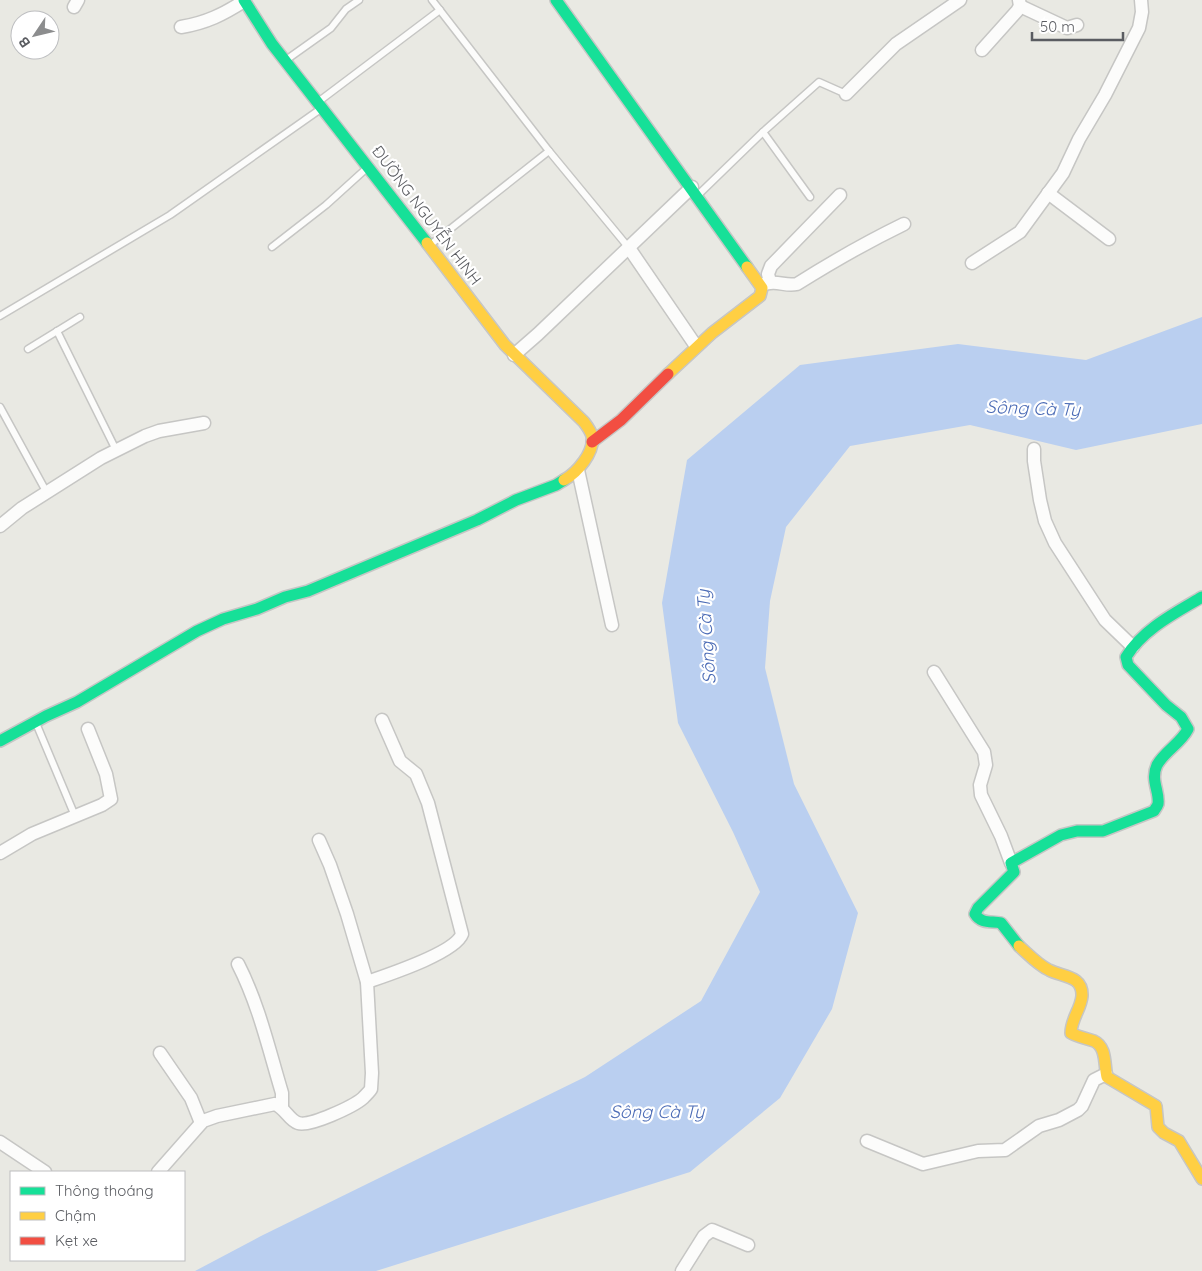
<svg xmlns="http://www.w3.org/2000/svg" width="1202" height="1271" viewBox="0 0 1202 1271" font-family="Quicksand,sans-serif">
  <rect width="100%" height="100%" fill="#e9e9e3"/>
  <polygon fill="#bacff0" points="1202,317 1202,424 1076,450 970,425 850,446 786,527 770,601 765,668 794,784 858,913 832,1009 780,1098 690,1172 376,1271 195,1271 261,1236 585,1077 701,1001 760,892 733,832 678,723 662,603 687,460 800,365 958,344 1086,360"/>
  <g fill="none" stroke-linecap="round" stroke-linejoin="round">
    <defs>
      <g id="lane">
        <polyline points="432,0 549,151 629,248"/>
        <polyline points="286,60 331,28 346,9 359,0"/>
        <polyline points="318,102 440,10"/>
        <polyline points="763,132 810,197"/>
        <polyline points="698,195 763,132 819,82 846,94"/>
        <polyline points="430,245 549,151"/>
        <polyline points="272,247 326,205 368,167"/>
        <polyline points="0,316 170,215 322,108"/>
        <polyline points="57,331 116,450"/>
        <polyline points="28,349 80,317"/>
        <polyline points="0,407 47,493"/>
        <polyline points="36,723 75,816"/>
      </g>
      <g id="street">
        <polyline points="1020,6 1067,28 1077,25"/>
        <polyline points="74,7 78,0"/>
        <path d="M181 27C206 23 224 14 244 1"/>
        <polyline points="982,50 1017,11 1020,6 1019,0"/>
        <polyline points="846,94 896,44 960,0"/>
        <polyline points="1048,193 1109,239"/>
        <polyline points="629,248 696,346"/>
        <polyline points="972,263 1020,232 1063,173 1079,139 1105,95 1139,28 1142,12 1141,0"/>
        <polyline points="770,282 768,274 771,266 840,195"/>
        <path d="M761 285C778 279 784 287 797 284 832 262 867 242 904 224"/>
        <polyline points="514,355 538,334 692,187"/>
        <polyline points="1034,449 1034,461 1040,500 1045,521 1055,543 1105,620 1133,647"/>
        <polyline points="578,470 612,625"/>
        <polyline points="0,526 22,508 101,458 145,436 159,431 204,423"/>
        <polyline points="934,672 984,752 986,765 980,785 981,795 1001,836 1011,863"/>
        <polyline points="0,853 32,834 102,805 111,799 106,774 88,729"/>
        <path d="M238 964C259 1005 269 1050 282 1093V1107"/>
        <path d="M367 982C387 975 455 953 462 934L428 803 416 774 400 761 382 720"/>
        <polyline points="160,1053 191,1098 201,1123"/>
        <polyline points="867,1141 923,1164 978,1151 1005,1150 1039,1126 1059,1120 1078,1110 1082,1106 1094,1080 1106,1074"/>
        <polyline points="0,1142 45,1172"/>
        <path d="M158 1172 203 1121 217 1116 275 1104C286 1109 289 1120 298 1123 310 1127 354 1106 363 1098 366 1095 369 1092 371 1089L372 1073 367 982 347 914 330 865 319 840"/>
        <polyline points="682,1271 704,1236 712,1230 748,1245"/>
      </g>
      <g id="fast">
        <polyline points="244,0 272,44 427,243"/>
        <polyline points="556,0 747,267"/>
        <polyline points="0,741 46,716 77,702 197,631 223,619 257,609 285,597 308,591 477,520 516,500 556,485 564,480"/>
        <path d="M1019 946 1001 923C991 921 981 924 975 914L978 908 1014 872 1011 863 1061 835 1077 831H1103L1154 811C1155 809 1157 807 1158 804 1160 792 1150 780 1157 765 1165 751 1181 743 1188 729L1181 717 1166 705 1128 665 1126 657C1143 629 1175 613 1202 597"/>
      </g>
      <g id="slow">
        <path d="M427 243 505 345 584 422C587 426 591 432 592 436 595 452 577 473 564 480"/>
        <polyline points="668,374 712,333 760,296 762,288 747,267"/>
        <path d="M1019 946C1028 954 1038 965 1049 970 1062 977 1083 975 1082 996 1081 1009 1071 1019 1071 1033 1078 1037 1086 1038 1094 1041 1107 1047 1104 1065 1107 1077L1156 1106 1158 1127 1164 1133 1179 1141 1202 1179"/>
      </g>
      <polyline id="jam" points="592,442 621,420 668,374"/>
    </defs>
    <use href="#lane" stroke="#c6c6c4" stroke-width="9"/>
    <use href="#street" stroke="#c6c6c4" stroke-width="15"/>
    <use href="#fast" stroke="#c6c6c5" stroke-width="14"/>
    <use href="#slow" stroke="#c6c6c5" stroke-width="14"/>
    <use href="#jam" stroke="#c6c6c5" stroke-width="14"/>
    <use href="#lane" stroke="#fcfcfb" stroke-width="6"/>
    <use href="#street" stroke="#fcfcfb" stroke-width="12"/>
    <use href="#fast" stroke="#16e098" stroke-width="11"/>
    <use href="#slow" stroke="#ffcf43" stroke-width="11"/>
    <use href="#jam" stroke="#f24e42" stroke-width="11"/>
  </g>
  <g text-anchor="middle" dominant-baseline="central" stroke-width="4.5" stroke-linejoin="round" paint-order="stroke">
    <g font-size="16" fill="#5a5c61" stroke="#fff">
      <text transform="translate(427 215) rotate(53)">ĐƯỜNG NGUYỄN HINH</text>
    </g>
    <g font-size="18" font-style="italic" fill="#4c6cb6" stroke="#fff">
      <text transform="translate(1033 408) rotate(2)">Sông Cà Ty</text>
      <text transform="translate(706 637) rotate(-94)">Sông Cà Ty</text>
      <text x="657" y="1111">Sông Cà Ty</text>
    </g>
  </g>
  <rect x="10" y="1171" width="175" height="90" fill="#ffffff" stroke="#bdbec0"/>
  <rect x="20" y="1187" width="25" height="8" fill="#16e098" stroke="#bdbec0"/>
  <text x="55" y="1196" font-size="15" fill="#5a5c61">Thông thoáng</text>
  <rect x="20" y="1212" width="25" height="8" fill="#ffcf43" stroke="#bdbec0"/>
  <text x="55" y="1221" font-size="15" fill="#5a5c61">Chậm</text>
  <rect x="20" y="1237" width="25" height="8" fill="#f24e42" stroke="#bdbec0"/>
  <text x="55" y="1246" font-size="15" fill="#5a5c61">Kẹt xe</text>
  <g transform="translate(35 35) rotate(235)"><circle r="24" fill="#ffffff" stroke="#bdbec0"/>
  <path d="M0-4L9 19L0 12L-9 19Z" fill="#8c8d8e"/>
  <text y="-8" font-size="14" font-weight="bold" text-anchor="middle" fill="#5a5c61">B</text>
  </g>
  <path d="M1032 32v8h91v-8" fill="none" stroke="#5a5c61" stroke-width="2.5"/>
  <text x="1040" y="32" font-size="15" fill="#5a5c61" stroke="#ffffff" stroke-width="4" paint-order="stroke">50 m</text>
</svg>
